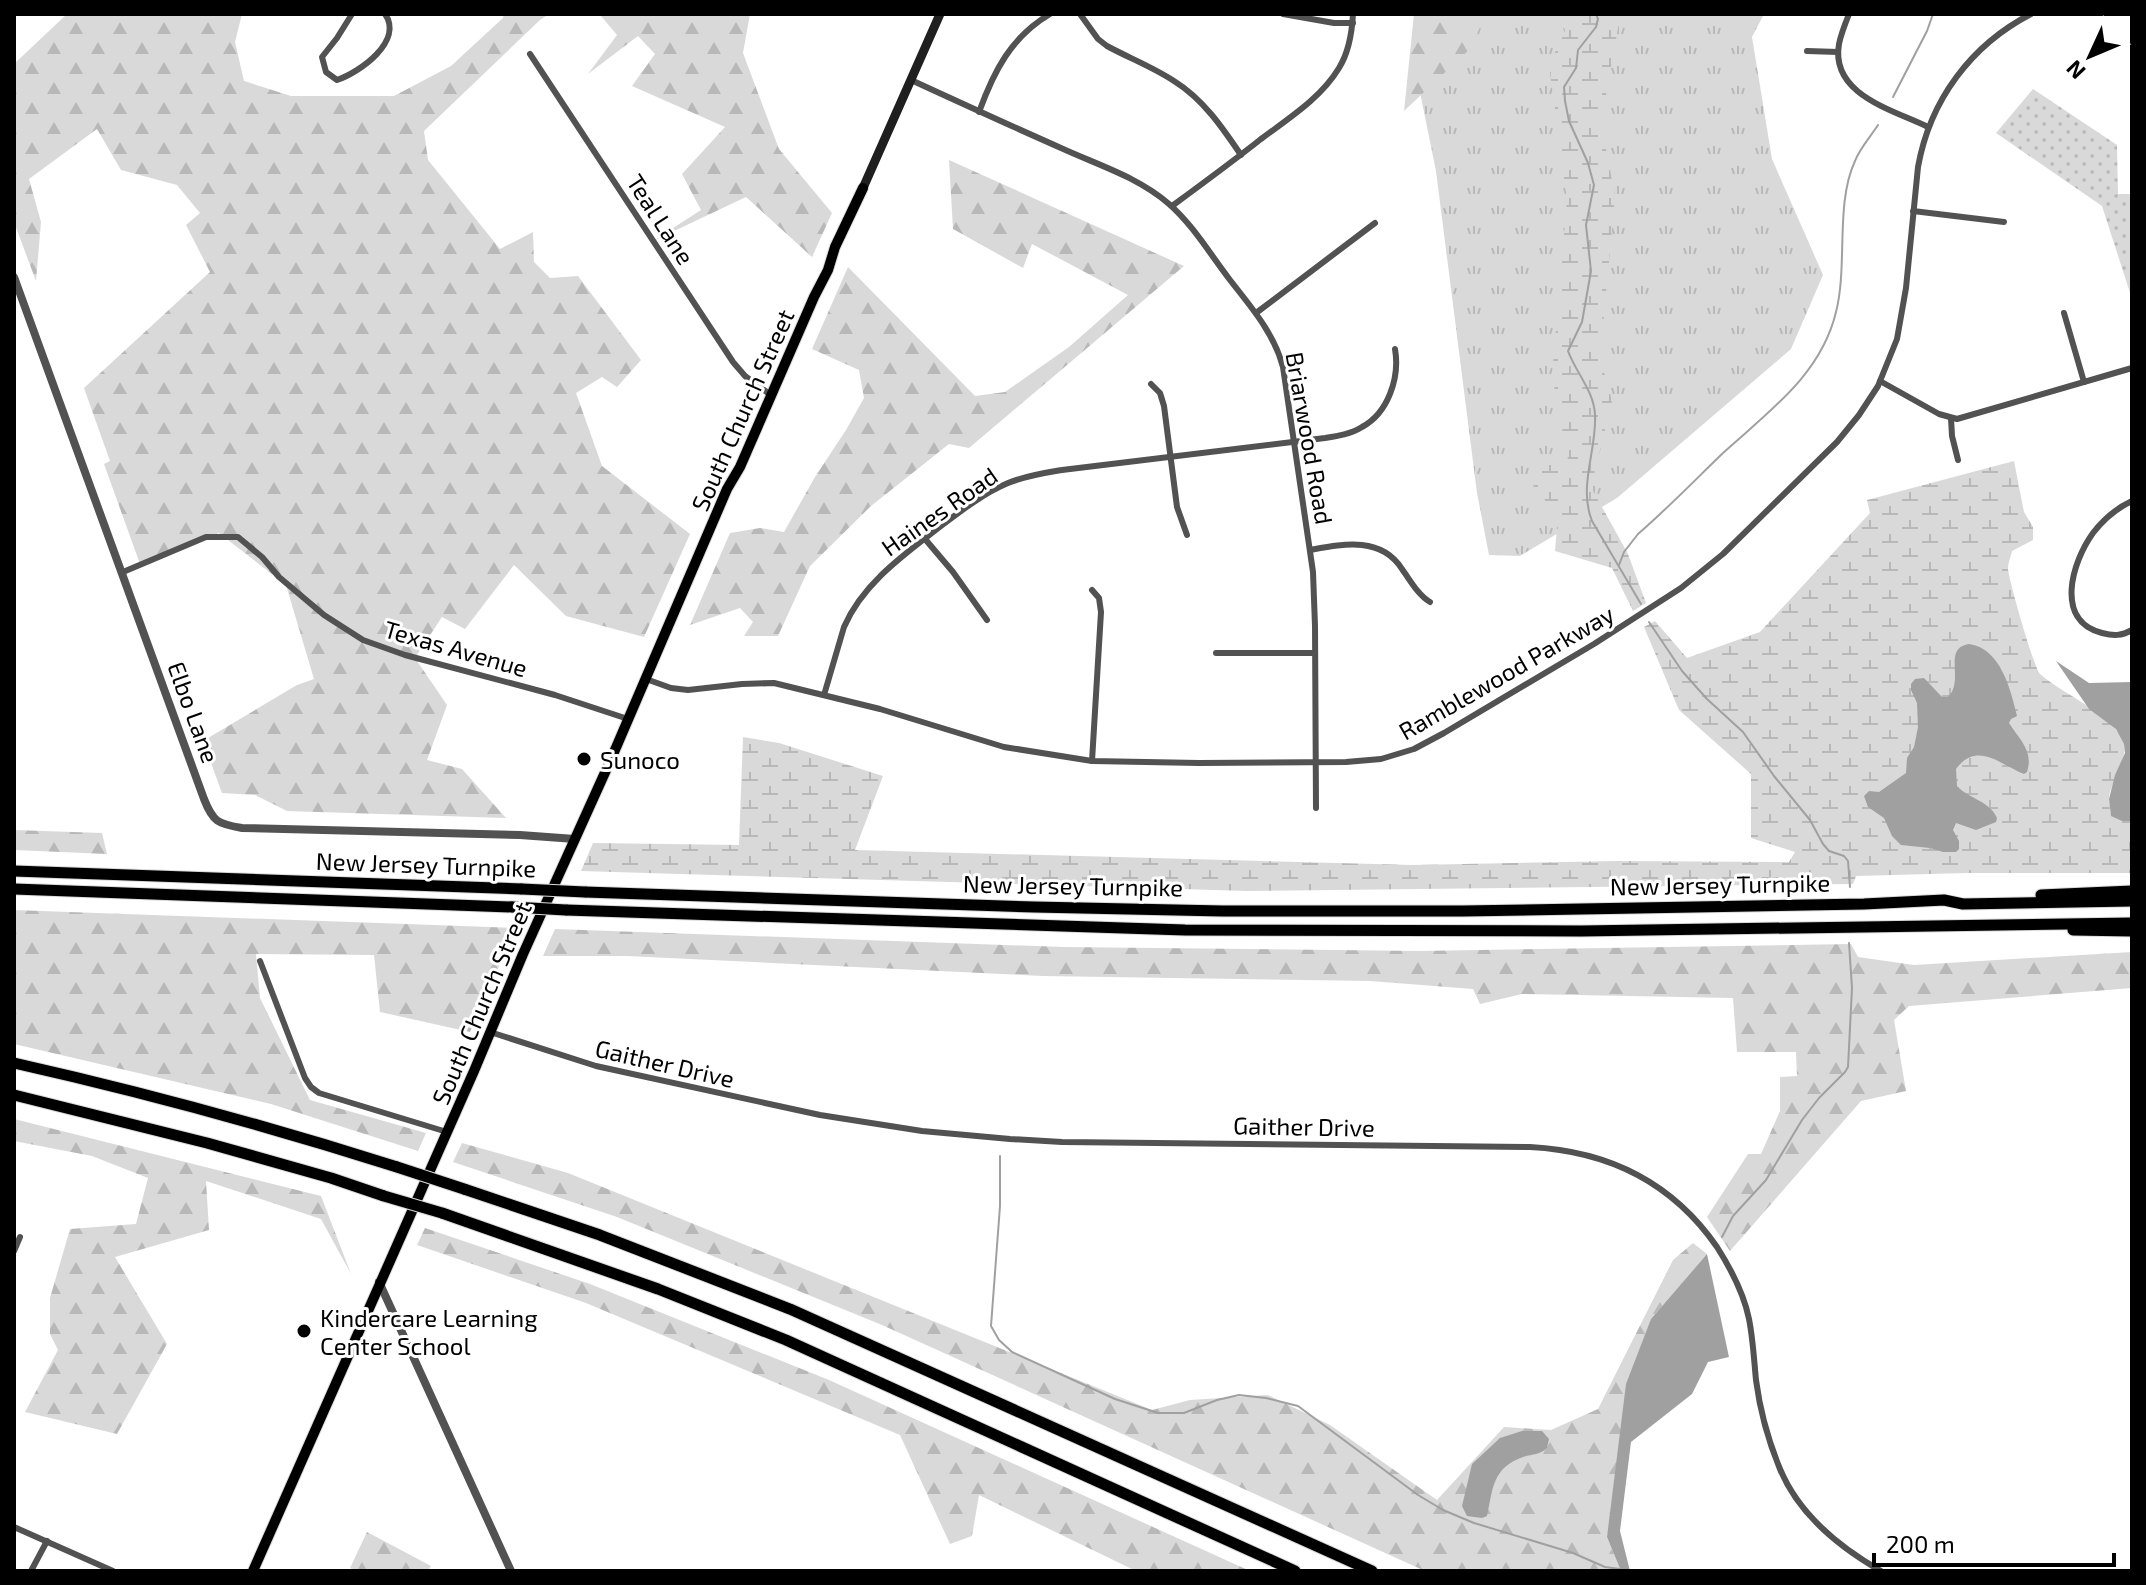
<svg xmlns="http://www.w3.org/2000/svg" width="2146" height="1585" viewBox="0 0 2146 1585" font-family="'Exo 2',sans-serif">
  <defs>
    <pattern id="grass-tufts" width="24" height="20" patternUnits="userSpaceOnUse" patternTransform="scale(2)"><rect width="24" height="20" fill="#d9d9d9"/><path d="M3 7l-1-3M5 7V3M7 7l1-3M15 17l-1-3M17 17v-4M19 17l1-3" fill="none" stroke="#b8b8b8"/></pattern>
    <pattern id="forest-firs" width="22" height="20" patternUnits="userSpaceOnUse" patternTransform="scale(2)"><rect width="22" height="20" fill="#d9d9d9"/><path d="M5 1l3.5 6h-7zM16 11l3.5 6h-7z" fill="#b8b8b8"/></pattern>
    <pattern id="wetland-marsh" width="20" height="14" patternUnits="userSpaceOnUse" patternTransform="scale(2)"><rect width="20" height="14" fill="#d9d9d9"/><path d="M1 5h8M5 5V1M11 12h8M15 12V8" fill="none" stroke="#b8b8b8"/></pattern>
    <pattern id="park-dots" width="8" height="8" patternUnits="userSpaceOnUse" patternTransform="scale(2)"><rect width="8" height="8" fill="#d9d9d9"/><path d="M2 2h.1M6 6h.1" fill="none" stroke="#b8b8b8" stroke-width="1.8" stroke-linecap="round"/></pattern>
  </defs>
  <rect width="100%" height="100%" fill="#fff"/>
  <polygon fill="url(#grass-tufts)" points="1437,14 1764,14 1752,37 1772,159 1823,275 1791,349 1617,498 1520,556 1489,555 1477,493 1436,171 1413,58"/>
  <g fill="url(#forest-firs)">
    <polygon points="67,14 242,14 235,42 244,81 291,96 394,96 451,66 503,18 504,14 549,14 540,20 424,131 428,160 500,249 533,232 534,262 550,278 578,276 641,360 617,387 602,377 576,393 602,466 690,534 644,637 566,616 514,565 465,629 442,617 415,658 447,705 427,760 462,769 506,818 287,811 255,795 222,793 203,741 297,685 314,679 286,585 219,533 140,564 104,464 110,461 84,388 210,272 186,225 200,213 177,185 121,170 97,129 29,179 41,222 36,281 14,222 14,64"/>
    <polygon points="603,14 750,14 743,53 779,149 832,213 812,257 746,197 653,241 701,210 682,174 725,127 632,86 655,54 638,36 588,74 617,35 601,16"/>
    <polygon points="1414,14 1485,14 1472,47 1404,111"/>
    <polygon points="949,160 1184,266 969,448 949,444 871,506 810,566 778,636 744,636 753,622 740,608 690,625 730,533 760,528 784,532 815,477 846,430 864,398 859,370 812,349 848,267 975,396 1005,392 1069,347 1128,295 1032,244 1023,268 953,229"/>
    <polygon points="14,830 102,833 107,854 14,850"/>
    <polygon points="14,910 516,928 470,1032 380,1012 374,955 256,954 260,998 310,1100 426,1133 418,1151 271,1104 14,1044"/>
    <polygon points="555,929 1063,947 1419,951 1851,944 1858,957 1914,965 2132,952 2132,988 1909,1006 1894,1020 1906,1091 1861,1101 1730,1251 1707,1217 1748,1154 1761,1154 1780,1111 1780,1077 1797,1076 1796,1052 1737,1052 1733,998 1522,994 1480,1004 1473,989 1370,981 1043,976 627,956 543,956"/>
    <polygon points="14,1119 321,1196 351,1274 321,1219 206,1181 209,1230 115,1257 167,1344 117,1434 25,1412 58,1350 50,1334 50,1298 70,1229 136,1224 148,1178 92,1156 14,1141"/>
    <polygon points="462,1143 568,1173 1152,1410 1190,1400 1268,1395 1330,1425 1437,1500 1504,1427 1551,1430 1598,1409 1673,1260 1693,1243 1707,1254 1651,1319 1607,1537 1621,1571 1425,1571 882,1325 617,1217 453,1162"/>
    <polygon points="425,1228 590,1284 829,1380 1250,1571 1136,1571 979,1495 972,1536 950,1544 900,1435 586,1303 417,1245"/>
    <polygon points="367,1532 431,1566 428,1571 356,1571 350,1568"/>
  </g>
  <g fill="url(#wetland-marsh)">
    <polygon points="1561,14 1619,14 1620,17 1601,123 1615,196 1600,358 1612,401 1591,487 1628,554 1646,603 1633,611 1612,568 1555,551 1558,516 1531,483 1531,465 1569,465 1552,375 1567,200 1549,65 1565,31"/>
    <path d="M2014 461 2024 512 2033 527V540L2012 551C2011 556 2008 563 2008 569 2009 581 2034 668 2040 674 2062 694 2117 716 2124 744 2128 757 2111 782 2109 797 2109 803 2110 810 2111 815L2122 821H2132V873H1967L1856 876 1853 884 1247 891 581 871 593 843 739 845 743 737 779 743 883 776 855 850 1413 865 1618 861 1789 862 1795 852 1751 838V774L1679 710 1644 627 1655 621 1687 658 1760 632 1870 513 1867 500Z"/>
  </g>
  <polygon fill="url(#park-dots)" points="2033,89 2117,145 2118,194 2132,194 2132,299 2102,206 1996,133"/>
  <g fill="#a0a0a0">
    <path d="M1969 644C2001 648 2011 691 2017 716L2011 719 2009 723C2019 739 2034 751 2027 772L2024 774C2001 765 1977 740 1956 769L1957 786C1969 799 1990 801 1997 818L1996 822 1976 830 1956 823 1953 830 1959 841V849L1956 852H1943L1930 848 1901 845 1892 836 1884 818 1868 807 1864 796 1869 791 1879 792 1906 773 1907 758 1914 747 1918 727 1917 703 1911 690V684L1915 679 1924 678 1942 697H1948C1965 680 1942 648 1969 644Z"/>
    <polygon points="2056,661 2089,683 2132,682 2132,821 2122,821 2111,816 2109,799 2115,775 2125,753 2124,744 2116,729 2089,709"/>
    <polygon points="1707,1254 1729,1357 1708,1362 1692,1394 1631,1442 1620,1531 1630,1571 1621,1571 1607,1537 1626,1384 1651,1319"/>
    <path d="M1522 1431H1542L1549 1439 1547 1448C1540 1455 1532 1454 1523 1457 1492 1468 1493 1489 1487 1516L1482 1518 1467 1516 1462 1506 1472 1464 1500 1438Z"/>
  </g>
  <g fill="none" stroke-linecap="round" stroke-linejoin="round">
    <g stroke="#a0a0a0" stroke-width="2">
      <path d="M1596 14 1598 19 1596 27 1578 50 1576 68 1564 87 1565 101 1569 121 1588 163 1594 185 1586 225 1591 271 1582 322 1568 351C1576 373 1594 391 1595 415 1597 450 1578 486 1592 521L1641 604"/>
      <polyline points="1893,97 1927,31 1933,14"/>
      <path d="M1619 565 1624 552 1638 534C1668 508 1695 480 1723 453 1768 412 1821 375 1836 312 1848 265 1835 204 1855 161 1860 148 1871 136 1878 125"/>
      <polyline points="1649,622 1682,671 1707,699 1743,732 1774,776 1810,820 1823,844 1829,851 1844,856 1848,861 1850,887"/>
      <polyline points="1000,1156 1000,1206 991,1326 999,1340 1012,1352 1115,1399 1158,1413 1184,1413 1217,1400 1239,1395 1266,1398 1298,1406 1418,1495 1443,1510 1474,1523 1573,1553 1605,1567 1620,1569"/>
      <polyline points="1722,1237 1733,1216 1766,1180 1802,1120 1819,1098 1845,1072 1848,1067 1852,988 1849,943"/>
    </g>
    <defs>
      <polyline id="primary" points="253,1571 474,1071 523,954 612,757 727,489 740,467 814,297 828,270 835,247 863,188"/>
      <g id="motorway">
        <polyline points="14,871 522,889"/>
        <polyline points="14,889 513,907"/>
        <polyline points="585,892 1034,907 1223,911 1463,911 1864,904 1944,900 1963,904 2132,901"/>
        <polyline points="2041,895 2132,891"/>
        <polyline points="566,910 1185,930 1581,931 2132,923"/>
        <polyline points="2073,930 2132,931"/>
        <path d="M14 1063C143 1092 271 1127 397 1167"/>
        <polyline points="14,1095 207,1143 331,1178 384,1196"/>
        <polyline points="464,1189 600,1235 790,1309 1372,1571"/>
        <polyline points="442,1213 658,1289 786,1340 1295,1571"/>
      </g>
    </defs>
    <use href="#primary" stroke="#dbdbdb" stroke-width="12"/>
    <use href="#motorway" stroke="#dbdbdb" stroke-width="13"/>
    <g stroke="#525252" stroke-width="6">
      <path d="M352 14 337 38 322 57 326 72 337 80C360 72 404 41 385 14"/>
      <path d="M1080 14 1098 39 1107 46C1129 58 1153 67 1174 81 1203 99 1222 127 1241 155"/>
      <polyline points="1283,14 1334,23 1353,23"/>
      <path d="M1849 14C1845 24 1841 34 1839 44 1830 95 1894 110 1928 127"/>
      <polyline points="1807,51 1838,52"/>
      <polyline points="530,54 733,362 745,376 772,396"/>
      <path d="M911 80C961 103 1011 126 1061 148 1098 165 1138 177 1169 204 1193 225 1210 254 1230 280 1251 307 1274 333 1283 367L1313 572 1315 626 1316 808"/>
      <path d="M979 112C994 71 1011 37 1050 14"/>
      <path d="M1172 206C1202 184 1232 162 1261 139 1289 118 1321 98 1339 68 1349 52 1352 32 1353 14"/>
      <polyline points="1913,211 2004,222"/>
      <polyline points="1256,313 1375,223"/>
      <polyline points="2064,313 2084,382"/>
      <polyline points="1880,381 1939,414 1957,419 2132,368"/>
      <polyline points="1151,384 1160,393 1164,406 1177,507 1187,535"/>
      <polyline points="1951,418 1952,436 1958,460"/>
      <path d="M2132 501C2117 508 2103 520 2093 533 2072 562 2054 621 2102 633 2114 636 2121 636 2132 630"/>
      <polyline points="925,539 953,572 987,620"/>
      <path d="M1310 550C1343 544 1381 536 1402 569 1410 580 1418 595 1430 602"/>
      <polyline points="123,572 206,537 238,537 262,557 279,577 324,615 363,640 405,655 555,695 628,719"/>
      <polyline points="1092,590 1099,598 1101,612 1092,761"/>
      <polyline points="1216,653 1315,653"/>
      <path d="M646 679 671 688 688 690 742 684 774 683 880 709 1004 747 1092 761 1199 763 1346 762 1381 759 1414 749 1444 733 1594 644 1681 588 1723 554 1837 442 1859 415 1878 386 1897 339 1906 288 1918 167C1930 100 1971 45 2031 14"/>
      <path d="M824 695 844 627C863 583 905 554 941 526 962 510 984 493 1008 483 1025 476 1044 473 1062 470L1325 438C1338 436 1351 434 1362 427 1388 413 1400 378 1395 349"/>
      <polyline points="260,961 305,1078 311,1087 319,1093 447,1132"/>
      <path d="M490 1032 596 1066 820 1115 922 1131 1010 1139 1062 1142 1530 1147C1608 1151 1672 1182 1717 1247 1731 1269 1744 1294 1749 1319 1753 1339 1754 1360 1756 1380 1760 1411 1768 1440 1780 1469 1799 1515 1839 1547 1881 1571"/>
      <polyline points="14,1251 20,1237"/>
      <polyline points="14,1527 113,1571"/>
      <polyline points="31,1571 47,1541"/>
    </g>
    <g stroke="#525252" stroke-width="8">
      <path d="M14 277 204 799C213 822 218 824 242 828L520 835 575 839"/>
      <polyline points="379,1282 511,1571"/>
    </g>
    <polyline stroke="#1f1f1f" stroke-width="9" points="863,188 940,14"/>
    <use href="#primary" stroke="#000" stroke-width="10"/>
    <use href="#motorway" stroke="#000" stroke-width="11"/>
    <defs>
      <g id="motorway-bridge">
        <polyline points="522,889 585,892"/>
        <polyline points="513,907 566,910"/>
        <polyline points="397,1167 464,1189"/>
        <polyline points="384,1196 442,1213"/>
      </g>
    </defs>
    <use href="#motorway-bridge" stroke="#dbdbdb" stroke-width="13" stroke-linecap="butt"/>
    <use href="#motorway-bridge" stroke="#000" stroke-width="11"/>
  </g>
  <g fill="#000" stroke="#fff" stroke-width="3">
    <circle cx="584" cy="759" r="8"/>
    <circle cx="304" cy="1331" r="8"/>
  </g>
  <g text-anchor="middle" dominant-baseline="central" stroke-width="6" stroke-linejoin="round" paint-order="stroke">
    <g font-size="24" fill="#000" stroke="#fff">
      <text transform="translate(661 219) rotate(57)">Teal Lane</text>
      <text transform="translate(742 410) rotate(-66)">South Church Street</text>
      <text transform="translate(1310 438) rotate(80)">Briarwood Road</text>
      <text transform="translate(939 511) rotate(-35)">Haines Road</text>
      <text transform="translate(456 648) rotate(16)">Texas Avenue</text>
      <text transform="translate(1506 672) rotate(-30)">Ramblewood Parkway</text>
      <text transform="translate(194 712) rotate(70)">Elbo Lane</text>
      <text transform="translate(426 864) rotate(2)">New Jersey Turnpike</text>
      <text transform="translate(1720 884) rotate(-1)">New Jersey Turnpike</text>
      <text transform="translate(1073 885) rotate(1)">New Jersey Turnpike</text>
      <text transform="translate(481 1003) rotate(-67)">South Church Street</text>
      <text transform="translate(665 1063) rotate(13)">Gaither Drive</text>
      <text transform="translate(1304 1126) rotate(1)">Gaither Drive</text>
    </g>
    <g font-size="24" fill="#000" stroke="#fff" text-anchor="start">
      <text x="600" y="759">Sunoco</text>
      <text x="320" y="1317">Kindercare Learning<tspan x="320" dy="28">Center School</tspan></text>
    </g>
  </g>
  <rect width="2146" height="1585" fill="none" stroke="#000000" stroke-width="32"/>
  <g transform="translate(2090 56) rotate(226)" stroke="#ffffff" stroke-width="6" paint-order="stroke">
  <path d="M0-6L14 30L0 20L-14 30Z" fill="#000000"/>
  <text y="-12" font-size="22" font-weight="bold" text-anchor="middle" fill="#000000">N</text>
  </g>
  <path d="M1874 1553v12h240v-12" fill="none" stroke="#000000" stroke-width="4"/>
  <text x="1886" y="1553" font-size="24" fill="#000000" stroke="#ffffff" stroke-width="6" paint-order="stroke">200 m</text>
</svg>
